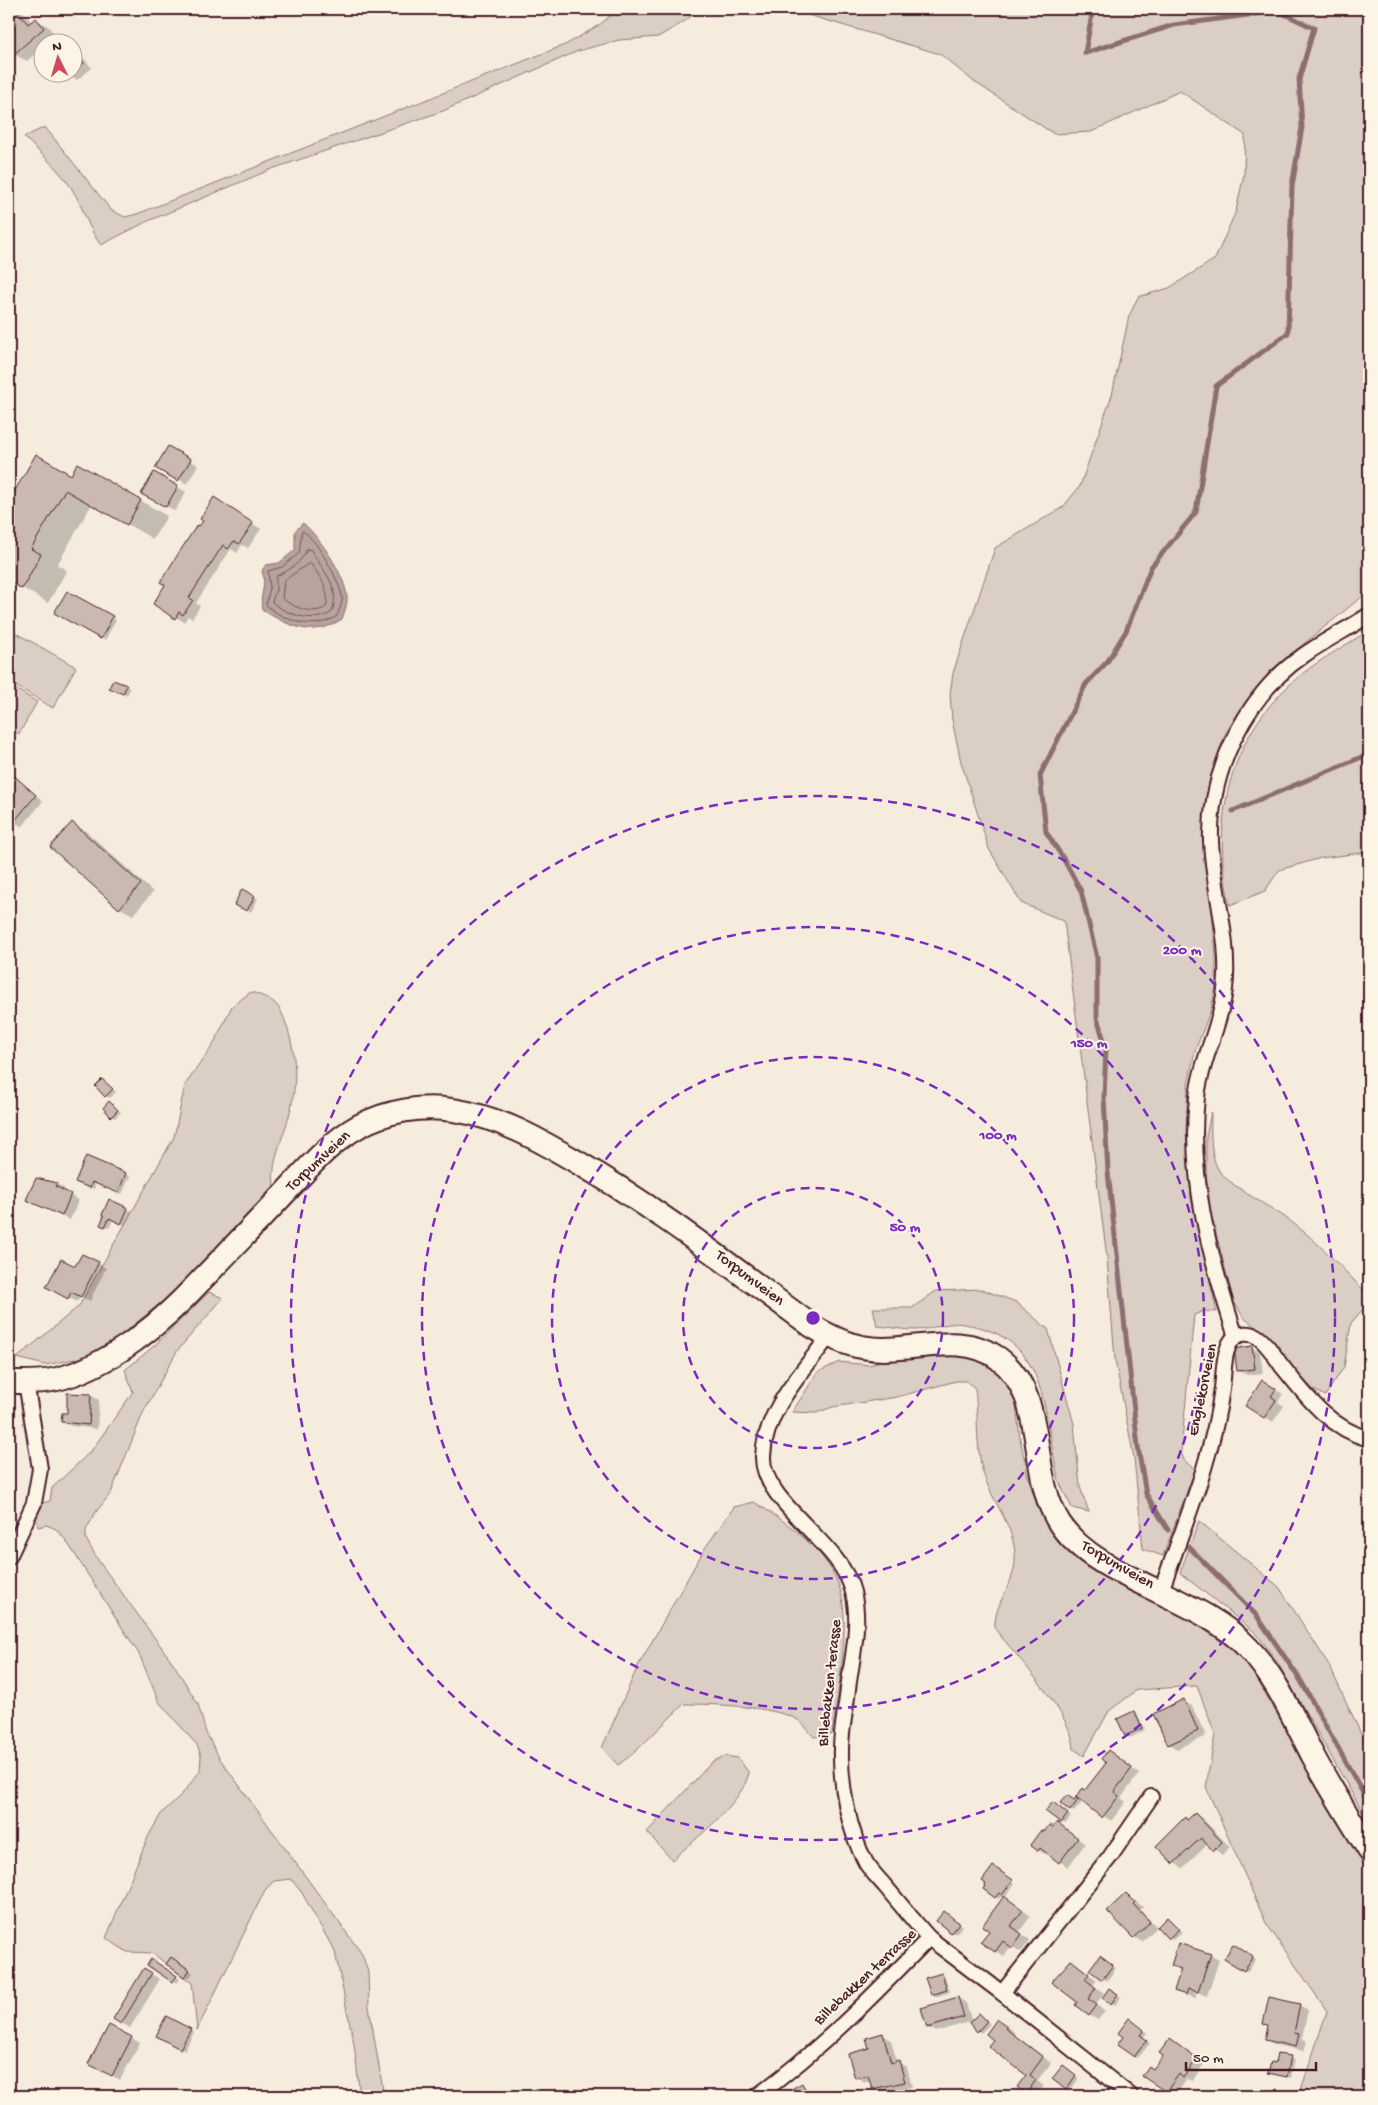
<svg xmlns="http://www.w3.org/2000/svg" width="1378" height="2105" viewBox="0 0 1378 2105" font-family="'Gochi Hand',sans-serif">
  <rect width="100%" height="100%" fill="#f5ecde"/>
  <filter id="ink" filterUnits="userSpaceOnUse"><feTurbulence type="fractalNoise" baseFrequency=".02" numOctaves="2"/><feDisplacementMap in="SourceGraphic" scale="10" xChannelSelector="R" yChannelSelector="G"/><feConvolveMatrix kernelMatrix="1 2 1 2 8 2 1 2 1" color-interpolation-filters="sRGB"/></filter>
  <g filter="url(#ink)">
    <g fill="#dbcec4" stroke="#927678">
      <path d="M619 9H701L682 23 658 37 619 40 578 51 443 111 272 169 146 222 101 245C89 230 85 213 76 196 64 173 42 155 24 137L45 127 111 210 125 217 137 214 567 44 599 25Z"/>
      <polygon points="788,9 1369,9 1369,591 1269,672 1226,732 1213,769 1204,818 1216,957 1216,987 1210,1012 1195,1051 1188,1085 1186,1132 1191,1197 1217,1312 1204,1311 1194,1315 1181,1452 1184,1460 1195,1470 1163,1556 1143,1549 1134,1458 1115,1360 1107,1258 1064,921 1021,903 989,849 961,762 952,720 950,694 953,673 995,548 1063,507 1080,486 1112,395 1129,316 1138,297 1169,288 1215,259 1236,211 1244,174 1245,135 1180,91 1091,132 1054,134 973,81 940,54"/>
      <polygon points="9,629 76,667 53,708 9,682"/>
      <path d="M1369 630V849L1361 853 1321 858 1279 870 1265 891 1230 905C1209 818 1230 732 1302 674 1322 658 1347 645 1369 630Z"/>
      <polygon points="9,685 37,702 19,734 9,728"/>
      <path d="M251 992C276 1000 280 1004 288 1030 297 1059 297 1087 289 1116 282 1141 271 1160 274 1186L179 1288 120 1336 85 1357 45 1365 17 1358 79 1306 174 1137 185 1085 213 1045 232 1006Z"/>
      <path d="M1211 1112C1211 1129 1209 1157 1220 1172 1234 1189 1270 1206 1289 1220 1319 1242 1344 1270 1369 1296V1302L1351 1323 1344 1367 1325 1396 1314 1390 1286 1361 1274 1341 1244 1318 1234 1302 1211 1215 1206 1172V1137Z"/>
      <path d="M981 1289 1016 1302 1048 1329 1074 1424 1080 1487 1089 1512 1072 1508C1067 1498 1061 1488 1058 1477 1042 1410 1050 1337 964 1324 949 1321 931 1330 915 1330 903 1330 890 1327 877 1326L873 1308H912L936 1291Z"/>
      <polygon points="209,1292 223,1298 177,1351 143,1413 111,1493 96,1512 86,1530 86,1539 98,1560 173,1663 198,1704 206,1733 220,1759 362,1954 368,1972 369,2007 384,2096 360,2096 354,2044 335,1952 302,1893 291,1879 274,1881 265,1890 197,2030 192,1983 152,1953 127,1952 106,1938 148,1837 161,1814 184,1792 200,1771 201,1755 197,1745 159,1702 139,1654 65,1539 56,1529 46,1525 38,1527 36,1516 43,1503 50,1501 52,1488 91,1451 133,1392 125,1370 155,1345"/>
      <path d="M964 1354 986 1361 1003 1372 1014 1390 1020 1438 1028 1477 1038 1508 1048 1528 1065 1546 1126 1582 1149 1600 1192 1621 1236 1652 1254 1674 1369 1874V2096H1299L1327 2011 1266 1923 1206 1787 1215 1734 1197 1686 1137 1690 1109 1711 1084 1756 1074 1749C1073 1715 1017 1657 995 1629 993 1604 1014 1585 1015 1561 1017 1525 987 1498 981 1464 976 1440 978 1413 975 1388L966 1381H956L897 1397 833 1407 816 1413 792 1412 818 1372 839 1362 870 1365 889 1357Z"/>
      <path d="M754 1502C784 1520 825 1549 838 1583 853 1620 837 1694 832 1734L814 1737C809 1732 804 1724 798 1720 773 1706 714 1704 684 1704L634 1753 618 1765 602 1748 638 1666 705 1548 734 1507Z"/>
      <polygon points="1199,1521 1279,1587 1329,1665 1369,1751 1369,1823 1276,1660 1256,1633 1180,1573"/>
      <path d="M725 1756 738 1758 749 1773C741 1805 696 1838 672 1860L647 1832 712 1762Z"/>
    </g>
    <path fill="#b8a39e" stroke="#8c6e70" d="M303 523C320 538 344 573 347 596 348 603 344 613 342 619 312 639 290 626 262 610 259 594 267 588 262 570L266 565 279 563 295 550V531Z"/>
    <g fill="#0003">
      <polygon points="9,9 17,9 24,13 32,23 36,19 49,27 56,36 49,42 42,42 42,48 27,61 9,52"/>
      <polygon points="62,37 70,42 71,42 55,42"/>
      <polygon points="72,45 92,68 77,80 66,72 72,72"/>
      <polygon points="168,448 198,465 187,484 157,467"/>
      <polygon points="36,456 71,476 78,465 167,516 153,539 92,504 57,565 67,570 48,603 9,580 9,504"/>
      <polygon points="154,473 186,492 175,511 143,493"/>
      <polygon points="222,504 261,529 248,548 242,545 237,553 231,549 196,603 200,606 192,619 188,616 184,622 154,603"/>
      <polygon points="67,593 116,620 105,640 56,613"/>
      <polygon points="126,686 130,689 127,695 115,689"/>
      <polygon points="10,773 43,801 22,827 9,818"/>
      <polygon points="73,824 86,831 153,892 133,915 120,908"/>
      <polygon points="242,891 258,899 251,912 236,904"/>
      <polygon points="102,1080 116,1092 110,1098 106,1096"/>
      <polygon points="110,1103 121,1112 115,1118 111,1116"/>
      <polygon points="87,1158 130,1176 122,1194 96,1183 94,1189 80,1184"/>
      <polygon points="56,1184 64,1188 63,1192 79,1200 70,1220 28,1200"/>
      <polygon points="110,1201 132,1211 125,1225 113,1220 109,1228 102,1224"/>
      <polygon points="83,1255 106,1268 90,1301 80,1296 77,1302 56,1291 76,1268"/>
      <polygon points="1251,1347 1260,1352 1263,1373 1247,1375 1239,1371"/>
      <polygon points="1262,1382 1283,1394 1278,1402 1284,1406 1273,1422 1247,1406"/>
      <polygon points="90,1395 99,1400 97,1429 71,1426 63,1422"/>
      <polygon points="1183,1701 1192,1706 1206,1736 1177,1749 1169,1744"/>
      <polygon points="1134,1713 1138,1715 1145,1730 1130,1738 1126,1735"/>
      <polygon points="1117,1757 1139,1774 1121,1798 1126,1802 1111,1821 1083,1801 1074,1812 1070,1810 1076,1799 1080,1802 1086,1792"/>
      <polygon points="1057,1806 1071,1817 1065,1824 1061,1822"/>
      <polygon points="1195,1814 1203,1819 1230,1847 1222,1855 1208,1844 1183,1868 1174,1863 1157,1846 1186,1819 1188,1820"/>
      <polygon points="1054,1829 1065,1829 1085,1844 1068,1867 1048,1853 1047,1855 1038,1850 1044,1833"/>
      <polygon points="997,1870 1015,1883 1005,1898 1031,1916 1019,1932 1030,1940 1021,1952 1011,1946 1004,1956 995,1951 990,1930 984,1926 1006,1896 1003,1895 999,1899 996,1897"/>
      <polygon points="1126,1894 1143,1907 1140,1910 1157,1927 1142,1942 1134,1937"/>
      <polygon points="948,1915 962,1926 956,1934 952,1932"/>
      <polygon points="1167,1919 1182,1932 1173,1940 1159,1927"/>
      <polygon points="1234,1945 1256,1959 1248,1972 1226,1958"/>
      <polygon points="1210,1955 1219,1960 1207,1996 1197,1992 1195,1999 1176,1990 1182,1971 1172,1966"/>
      <polygon points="1104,1959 1116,1968 1107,1981 1091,1970"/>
      <polygon points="152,1960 180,1979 177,1983 148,1965"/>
      <polygon points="175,1961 193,1973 189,1978 185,1976"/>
      <polygon points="1071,1961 1097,1980 1093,1985 1104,1993 1096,2004 1105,2011 1098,2020 1089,2015 1079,2002"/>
      <polygon points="144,1970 160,1979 130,2028 115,2019"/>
      <polygon points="941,1975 945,1977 950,1992 935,1997 932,1995"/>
      <polygon points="1114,1992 1121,1997 1115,2005 1104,1998"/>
      <polygon points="958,1998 966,2003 972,2022 980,2015 990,2024 981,2033 969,2022 937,2032 928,2028"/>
      <polygon points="1299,2005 1308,2010 1302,2038 1307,2041 1304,2051 1275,2045 1267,2040 1269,2026 1265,2023"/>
      <polygon points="167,2018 194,2032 185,2050 157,2036"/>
      <polygon points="1133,2022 1147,2033 1143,2038 1150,2043 1138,2058 1119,2044"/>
      <polygon points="110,2026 140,2043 120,2080 90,2063"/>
      <polygon points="1006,2026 1014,2032 1013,2034 1051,2063 1037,2081 1044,2086 1036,2096 1027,2093 1028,2074 990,2045"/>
      <polygon points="883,2035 891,2040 897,2062 907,2067 912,2087 881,2093 873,2088 871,2081 865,2082 856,2077 870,2049"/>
      <polygon points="1178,2045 1204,2064 1192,2081 1187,2079 1175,2096 1166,2091 1154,2070"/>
      <polygon points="1278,2055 1295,2060 1291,2078 1270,2073 1276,2064"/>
      <polygon points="1067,2069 1079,2078 1070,2091 1066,2088"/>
      <polygon points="802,2085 811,2096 786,2096 785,2094"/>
      <polygon points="827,2090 836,2096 816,2096"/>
      <polygon points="1073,2092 1081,2096 1070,2096"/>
    </g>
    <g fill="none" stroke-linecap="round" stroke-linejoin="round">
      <g stroke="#765459" stroke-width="1">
        <path d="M302 531C314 534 341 583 342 597 343 602 339 610 337 616 316 631 285 622 266 605L270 588 268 571 282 567 299 553Z"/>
        <path d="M307 549 311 550C323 572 341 585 332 612 315 624 287 615 272 602L276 589V576C289 571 302 562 307 549Z"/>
        <path d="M308 564H311C320 577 331 591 326 607 314 616 292 607 282 598L284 581Z"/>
      </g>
      <g stroke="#8c6e70" stroke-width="5">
        <polyline points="1093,9 1085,53 1174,25 1278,11 1314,28 1299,79 1302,127 1292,186 1288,333 1216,386 1196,512 1151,567 1126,631 1107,662 1086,684 1040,775 1046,832 1063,858 1081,891 1097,958 1097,1018 1106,1047 1104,1098 1108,1172 1138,1447 1146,1494 1168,1530"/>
        <polyline points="1233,811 1369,754"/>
        <polyline points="1189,1547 1257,1616 1301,1681 1369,1804"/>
      </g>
    </g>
    <g fill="#cab9b1" stroke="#4a1f2b">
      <polygon points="9,9 15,9 28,24 36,18 44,28 13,55 9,49"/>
      <polygon points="72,49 84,63 72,72"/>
      <polygon points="168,446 191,459 178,481 155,468"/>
      <polygon points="36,454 71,475 77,463 141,500 127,525 65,490 31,549 41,554 22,589 9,581 9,501"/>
      <polygon points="154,472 178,486 166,507 141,494"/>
      <polygon points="214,497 253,523 239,544 234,541 228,549 223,545 189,598 193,600 183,615 179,612 175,619 153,604 165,585 160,582 197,525 199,526 203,521 200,519"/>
      <polygon points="67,591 113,616 101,639 54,613"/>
      <polygon points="113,680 127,685 123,694 109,688"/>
      <polygon points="10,772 36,795 13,823 9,819"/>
      <polygon points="72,822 141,884 119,909 50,847"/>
      <polygon points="242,889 255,896 247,911 234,905"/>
      <polygon points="102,1079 113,1089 105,1097 95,1086"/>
      <polygon points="109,1101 118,1110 111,1117 103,1108"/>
      <polygon points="86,1156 126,1173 118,1193 92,1182 90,1188 75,1182"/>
      <polygon points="36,1178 57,1183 55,1186 71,1194 62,1216 26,1200"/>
      <polygon points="109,1199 128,1208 121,1224 109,1218 105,1227 100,1225 104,1216 102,1215"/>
      <polygon points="82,1254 99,1262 81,1297 71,1292 68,1299 46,1287 61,1259 75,1266"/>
      <polygon points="1252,1346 1255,1369 1237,1371 1234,1349"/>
      <polygon points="1262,1380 1276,1389 1271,1396 1276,1400 1264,1418 1245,1406"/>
      <polygon points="67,1393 91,1394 89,1425 61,1422 62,1413 67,1413"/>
      <polygon points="1184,1699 1198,1731 1168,1745 1153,1714"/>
      <polygon points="1134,1711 1142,1728 1125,1736 1117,1719"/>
      <polygon points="1108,1750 1132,1768 1114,1792 1119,1796 1102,1818 1076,1797 1083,1788 1085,1790 1106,1763 1101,1759"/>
      <polygon points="1067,1795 1074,1800 1076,1797 1078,1800 1070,1811 1060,1803"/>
      <polygon points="1053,1802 1068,1814 1061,1823 1045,1811"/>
      <polygon points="1195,1813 1222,1842 1213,1851 1201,1838 1173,1864 1156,1846 1185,1817 1187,1820"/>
      <polygon points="1057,1822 1078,1838 1059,1863 1040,1848 1038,1851 1030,1845 1041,1830 1044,1832 1049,1825 1053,1827"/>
      <polygon points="993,1866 1013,1880 1002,1895 999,1893 995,1898 983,1889 986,1884 982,1881"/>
      <polygon points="1126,1893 1135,1902 1133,1904 1150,1922 1133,1938 1107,1911"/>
      <polygon points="1004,1896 1023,1910 1011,1926 1022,1934 1012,1948 1003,1941 995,1952 980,1942 989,1931 982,1926"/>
      <polygon points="944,1911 959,1923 951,1933 936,1921"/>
      <polygon points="1167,1917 1179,1929 1168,1939 1157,1927"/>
      <polygon points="1178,1943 1211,1954 1198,1992 1188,1989 1186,1995 1174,1991 1181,1969 1171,1966"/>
      <polygon points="1233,1944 1253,1956 1244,1971 1224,1959"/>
      <polygon points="1100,1955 1113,1965 1102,1980 1089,1970"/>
      <polygon points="171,1957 190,1970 184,1977 166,1964"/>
      <polygon points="151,1959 177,1976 172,1982 147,1965"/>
      <polygon points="1071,1960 1089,1974 1085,1979 1096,1988 1088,1999 1097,2005 1089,2016 1075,2005 1077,2002 1051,1982"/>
      <polygon points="144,1968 152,1973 121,2024 113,2019"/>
      <polygon points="942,1973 947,1990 931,1995 925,1978"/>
      <polygon points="1109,1988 1118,1994 1111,2004 1102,1998"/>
      <polygon points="958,1997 964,2017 927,2028 921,2008"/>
      <polygon points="1269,1997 1300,2004 1294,2033 1299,2034 1296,2047 1265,2040 1268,2025 1263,2024"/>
      <polygon points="979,2013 987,2021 977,2032 969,2023"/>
      <polygon points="166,2016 191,2029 180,2049 156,2036"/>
      <polygon points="1129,2018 1144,2030 1140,2035 1147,2040 1134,2057 1117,2045 1123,2037 1118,2033"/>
      <polygon points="997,2019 1007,2026 1005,2028 1043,2057 1030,2075 1036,2080 1026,2094 1017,2087 1026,2075 988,2046 993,2040 986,2034"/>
      <polygon points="109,2025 132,2037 112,2076 88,2064"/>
      <polygon points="883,2033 891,2063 899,2060 905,2082 872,2089 868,2075 855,2078 848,2054 869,2048 866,2038"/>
      <polygon points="1170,2039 1197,2059 1183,2078 1179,2074 1166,2092 1142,2076 1149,2066 1153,2069 1163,2056 1159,2053"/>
      <polygon points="1277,2054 1291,2056 1287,2077 1268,2073 1271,2062 1275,2063"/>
      <polygon points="1063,2065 1076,2075 1066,2090 1052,2079"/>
      <polygon points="802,2083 809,2096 785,2096 783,2094"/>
      <polygon points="827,2089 831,2096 813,2096"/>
    </g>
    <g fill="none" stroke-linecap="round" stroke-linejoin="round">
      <defs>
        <g id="minor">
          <path d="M829 1336C803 1372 765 1410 763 1456 761 1503 841 1542 853 1592 861 1623 852 1658 848 1689 846 1709 841 1730 841 1749 840 1785 849 1832 866 1863 871 1871 879 1879 885 1886 900 1904 914 1921 929 1938"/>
          <path d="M1236 1337C1211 1260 1188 1179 1197 1097 1201 1060 1221 1025 1225 989 1231 940 1213 890 1211 841 1209 770 1246 695 1304 655 1325 640 1348 629 1369 615"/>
          <polyline points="9,1557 34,1503 40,1469 26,1382"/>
          <path d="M1161 1591C1184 1525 1213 1458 1222 1388 1224 1374 1223 1352 1232 1340 1238 1332 1252 1332 1259 1338 1268 1345 1275 1356 1281 1365 1306 1396 1329 1428 1369 1439"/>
          <polyline points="1002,1993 1110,1857 1151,1797"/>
          <path d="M757 2096C820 2050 875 1994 929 1938L1002 1993 1131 2096"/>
        </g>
        <path id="primary" d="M9 1382C25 1382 41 1383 57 1379 103 1368 150 1332 183 1299 215 1266 248 1232 280 1198 304 1173 328 1143 359 1126 387 1111 421 1105 453 1110 499 1117 538 1139 577 1162 660 1210 734 1269 812 1326 827 1335 844 1344 862 1347 906 1356 958 1329 998 1358 1049 1395 1027 1474 1060 1524 1097 1580 1199 1595 1248 1648 1277 1678 1294 1720 1313 1756 1330 1788 1350 1819 1369 1850"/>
      </defs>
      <use href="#minor" stroke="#4a1f2b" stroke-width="18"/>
      <use href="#primary" stroke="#4a1f2b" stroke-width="26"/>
      <use href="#minor" stroke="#fcf5e5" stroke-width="14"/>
      <use href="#primary" stroke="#fcf5e5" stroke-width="22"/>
    </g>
  </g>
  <g fill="none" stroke="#7b2cbf" stroke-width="2.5" stroke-dasharray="9 6">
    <circle cx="813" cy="1318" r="130"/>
    <circle cx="813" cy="1318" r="261"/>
    <circle cx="813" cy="1318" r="391"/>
    <circle cx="813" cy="1318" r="522"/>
  </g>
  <g text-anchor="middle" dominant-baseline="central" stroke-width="4" stroke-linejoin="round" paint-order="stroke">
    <g font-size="16" fill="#4a1f2b" stroke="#fcf5e5">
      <text transform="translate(319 1162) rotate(-43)">Torpumveien</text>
      <text transform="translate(749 1279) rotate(37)">Torpumveien</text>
      <text transform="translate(1204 1390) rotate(-78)">Englekorveien</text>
      <text transform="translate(1117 1566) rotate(30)">Torpumveien</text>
      <text transform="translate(831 1683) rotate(-84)">Billebakken terasse</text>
      <text transform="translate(866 1978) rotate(-43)">Billebakken terrasse</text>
    </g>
  </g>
  <circle cx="813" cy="1318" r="8" fill="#7b2cbf" stroke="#fcf5e5" stroke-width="2.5"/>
  <g font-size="15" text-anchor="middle" font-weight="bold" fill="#7b2cbf" stroke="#fcf5e5" stroke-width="4" stroke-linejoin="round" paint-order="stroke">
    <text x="1182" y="954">200 m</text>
    <text x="1089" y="1047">150 m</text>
    <text x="998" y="1139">100 m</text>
    <text x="905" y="1231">50 m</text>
  </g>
  <rect width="1378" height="2105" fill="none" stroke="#fcf5e5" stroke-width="30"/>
  <rect x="15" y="15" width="1348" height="2075" fill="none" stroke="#4a1f2b" stroke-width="2" filter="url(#ink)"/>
  <g transform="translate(58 58) rotate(355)"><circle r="24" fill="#fcf5e5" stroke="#b59f9b"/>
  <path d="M0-4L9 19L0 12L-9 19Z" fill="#d1495b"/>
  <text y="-8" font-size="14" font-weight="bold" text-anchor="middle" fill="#4a1f2b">N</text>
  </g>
  <path d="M1186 2062v8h130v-8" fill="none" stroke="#4a1f2b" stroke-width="2.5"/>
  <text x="1193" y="2062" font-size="15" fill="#4a1f2b" stroke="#fcf5e5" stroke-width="4" paint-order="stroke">50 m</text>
</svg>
